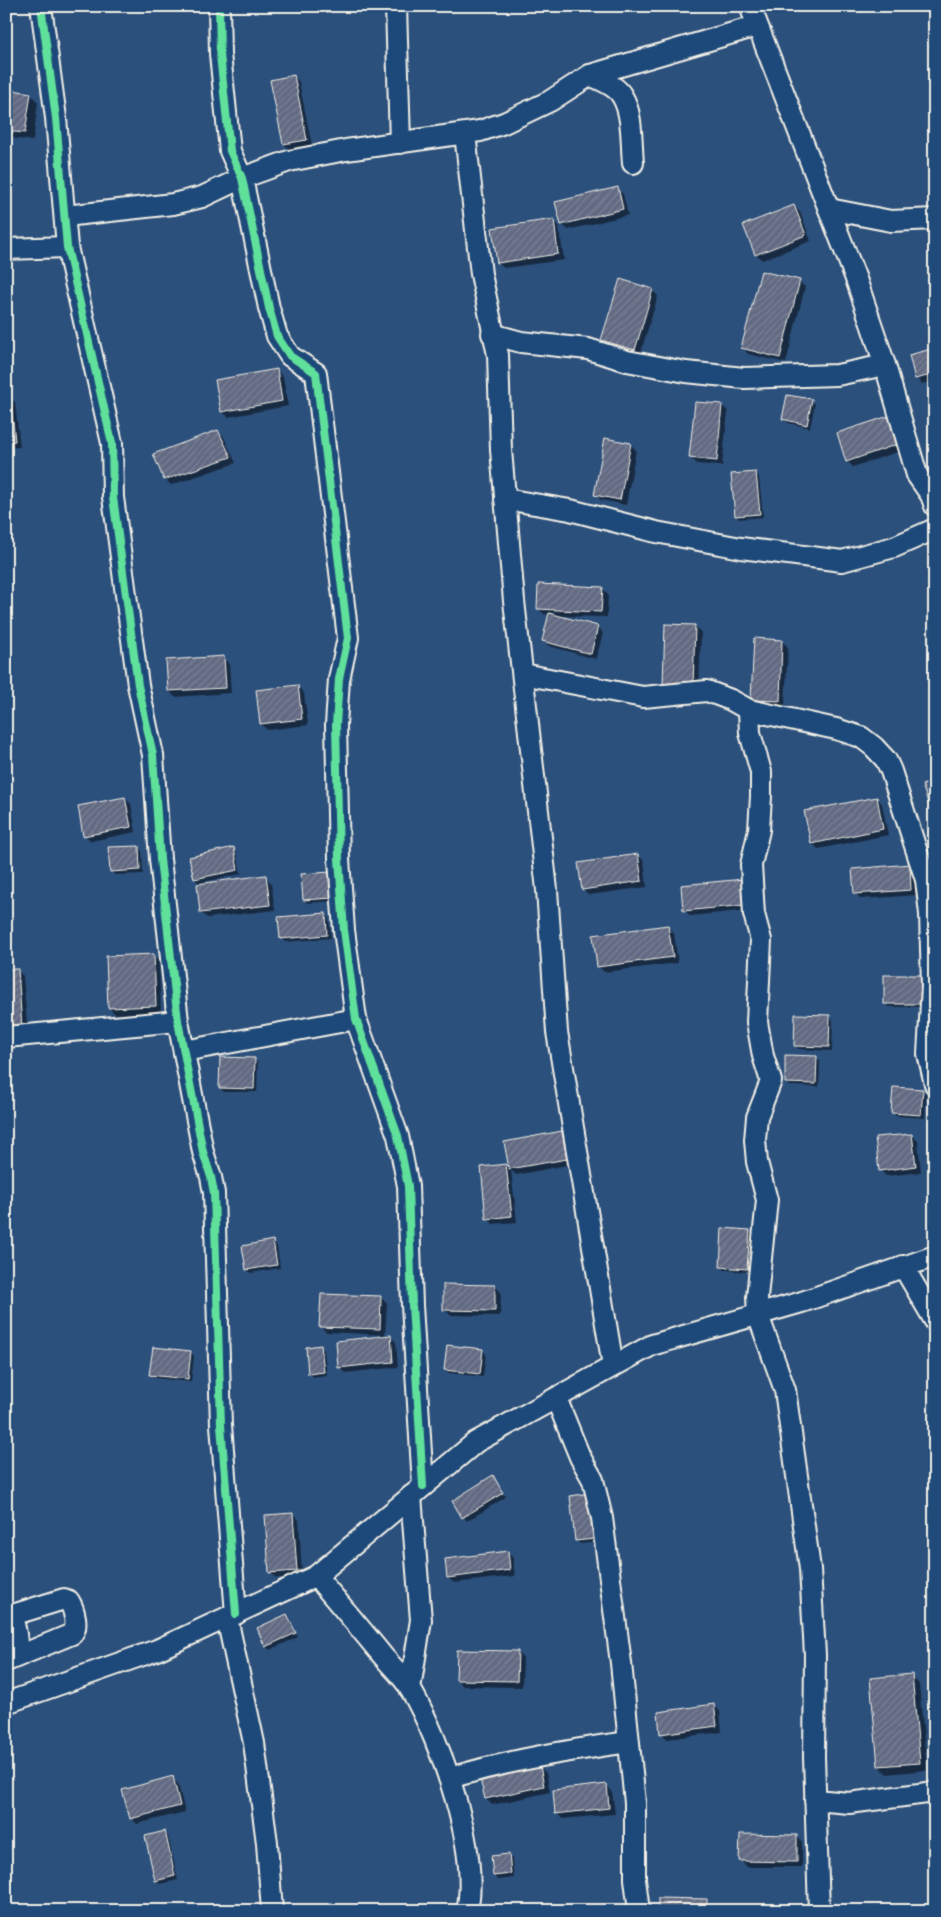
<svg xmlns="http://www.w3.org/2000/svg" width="941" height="1917" viewBox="0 0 941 1917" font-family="Delius,sans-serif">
  <defs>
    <pattern id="building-hatch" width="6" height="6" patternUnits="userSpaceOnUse" patternTransform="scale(1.25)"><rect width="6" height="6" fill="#626a83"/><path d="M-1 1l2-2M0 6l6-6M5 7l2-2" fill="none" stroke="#798095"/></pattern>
  </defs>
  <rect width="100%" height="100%" fill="#2c507c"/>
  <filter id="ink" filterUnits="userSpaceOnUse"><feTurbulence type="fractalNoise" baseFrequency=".02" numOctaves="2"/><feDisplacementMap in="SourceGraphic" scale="10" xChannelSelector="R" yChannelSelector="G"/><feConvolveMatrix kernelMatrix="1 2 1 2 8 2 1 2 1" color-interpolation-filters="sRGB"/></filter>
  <g filter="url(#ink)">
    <g fill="#0007">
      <polygon points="294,76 299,82 312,145 290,150 284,144 272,81"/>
      <polygon points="6,91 30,94 38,102 33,141 6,137"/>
      <polygon points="617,188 623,194 628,215 568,230 562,224"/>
      <polygon points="794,206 800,212 811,241 762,260 756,254"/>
      <polygon points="553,220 559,226 564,260 504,268 498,263"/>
      <polygon points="799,282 805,287 786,363 748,354 743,348"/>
      <polygon points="652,290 658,296 640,355 608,345 602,340"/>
      <polygon points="935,350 935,381 922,384 916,378"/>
      <polygon points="277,371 283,377 288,406 228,417 222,411"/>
      <polygon points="6,397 9,397 15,402 20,447 6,448"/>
      <polygon points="811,401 815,404 810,428 788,423 784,419"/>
      <polygon points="722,406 728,411 722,466 697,464 691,458"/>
      <polygon points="892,416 906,449 853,467 847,461"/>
      <polygon points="218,431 224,437 236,463 171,485 165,479"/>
      <polygon points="630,444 636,450 626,505 601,500 595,494"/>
      <polygon points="756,473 759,477 763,517 739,519 736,515"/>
      <polygon points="602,588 608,594 607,617 558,616 598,627 603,633 596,659 549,646 543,640 550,615 544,614 538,608"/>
      <polygon points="695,626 701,632 699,692 670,691"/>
      <polygon points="782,641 788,647 785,706 758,706 753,700"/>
      <polygon points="223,657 229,663 231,693 175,697 169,691"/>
      <polygon points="298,687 304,693 308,725 267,730 261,724 257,691"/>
      <polygon points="125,798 131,804 136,832 91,841 85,835"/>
      <polygon points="877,798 882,804 888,835 818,849 812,843"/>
      <polygon points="139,847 142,851 143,874 115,875 111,872"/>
      <polygon points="233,849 237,853 241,874 199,883 195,879 191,858"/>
      <polygon points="638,855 644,861 647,887 589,895 583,890"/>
      <polygon points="909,866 915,872 917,895 861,899 855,893"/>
      <polygon points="331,873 336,901 308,903 304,900"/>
      <polygon points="266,877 271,883 275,910 207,918 201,912"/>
      <polygon points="743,881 751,910 690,916 685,910"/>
      <polygon points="325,915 329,919 331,938 285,942 281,939"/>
      <polygon points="668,927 674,933 678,963 604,972 598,966"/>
      <polygon points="154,955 159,961 161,1012 115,1014 109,1008"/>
      <polygon points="17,970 23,976 28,1034 6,1036"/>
      <polygon points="886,976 925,1007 889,1007 885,1003"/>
      <polygon points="830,1017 833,1020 832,1051 799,1049 795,1046"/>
      <polygon points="816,1057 820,1061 819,1087 790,1086 786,1083"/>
      <polygon points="255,1060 258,1063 257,1092 224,1092 220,1088"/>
      <polygon points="922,1090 926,1094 925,1118 896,1116 892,1112"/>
      <polygon points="561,1132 567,1138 572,1164 516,1175 511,1170 517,1222 493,1224 488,1218 505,1165 511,1170 506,1143"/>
      <polygon points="912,1135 918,1141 921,1172 886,1176 880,1170"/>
      <polygon points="749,1231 753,1235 750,1272 725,1270 721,1267"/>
      <polygon points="273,1242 277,1246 280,1268 251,1273 247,1270"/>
      <polygon points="495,1286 501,1292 500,1316 450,1315 444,1309"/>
      <polygon points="381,1297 387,1303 385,1335 326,1332 320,1326"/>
      <polygon points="390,1336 396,1342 398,1367 345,1373 339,1367"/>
      <polygon points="320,1347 324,1350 327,1375 313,1377 310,1373"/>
      <polygon points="482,1350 486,1354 483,1377 449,1373 445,1370"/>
      <polygon points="191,1352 194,1356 191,1382 155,1378 151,1375"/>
      <polygon points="492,1477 506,1497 467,1521 453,1501"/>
      <polygon points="593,1498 598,1542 580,1544 577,1540"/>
      <polygon points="293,1514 299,1520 302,1577 276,1578 270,1572"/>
      <polygon points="507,1552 513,1558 515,1576 454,1583 448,1578"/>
      <polygon points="287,1616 298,1637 270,1650 266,1646"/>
      <polygon points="517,1652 523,1658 522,1687 463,1686 457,1680"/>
      <polygon points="911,1676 919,1684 927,1770 887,1774 879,1766"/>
      <polygon points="714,1706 720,1711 722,1732 667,1739 662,1733"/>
      <polygon points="540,1767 546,1773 550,1792 492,1805 486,1799"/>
      <polygon points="172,1778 178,1784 185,1812 137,1824 131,1818"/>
      <polygon points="606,1785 612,1791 615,1814 562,1819 557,1813"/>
      <polygon points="164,1832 168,1836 178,1880 160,1884 156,1880"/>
      <polygon points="796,1836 802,1842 802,1867 747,1867 741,1861"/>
      <polygon points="509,1856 512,1859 514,1878 498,1880 494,1876"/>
      <polygon points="706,1900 712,1906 712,1911 659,1911"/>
      <polygon points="257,1907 261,1911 243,1911"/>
    </g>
    <g fill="url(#building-hatch)" stroke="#f4f1e8">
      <polygon points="294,75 307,140 283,144 270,80"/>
      <polygon points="6,89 31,93 25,133 6,131"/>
      <polygon points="618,187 623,209 561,225 555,202"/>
      <polygon points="794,205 806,235 755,255 743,225"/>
      <polygon points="554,219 558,254 497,263 492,228"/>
      <polygon points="761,271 800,280 780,358 741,348"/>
      <polygon points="620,279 653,289 635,350 601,340"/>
      <polygon points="935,348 935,374 915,379 909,355"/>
      <polygon points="277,369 282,401 221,412 215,380"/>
      <polygon points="10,395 15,441 6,442 6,396"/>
      <polygon points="787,395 812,399 807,425 782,419"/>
      <polygon points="695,402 722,404 717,461 689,458"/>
      <polygon points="892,415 901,443 846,462 837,433"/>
      <polygon points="218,430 231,457 164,480 153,454"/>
      <polygon points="605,438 631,443 620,500 594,495"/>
      <polygon points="756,472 760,514 735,516 731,474"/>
      <polygon points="538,584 603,587 601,612 537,609"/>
      <polygon points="549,613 598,626 591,654 542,641"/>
      <polygon points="665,624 695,625 693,687 663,686"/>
      <polygon points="754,638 782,640 780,701 751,700"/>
      <polygon points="224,656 226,688 168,691 166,660"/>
      <polygon points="298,685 302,719 260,724 256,690"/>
      <polygon points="935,781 935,806 930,808 922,785"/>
      <polygon points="125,797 131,827 83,836 78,806"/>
      <polygon points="877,797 883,829 811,844 804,811"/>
      <polygon points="139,846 140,870 110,872 108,847"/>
      <polygon points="234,847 238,870 194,879 189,857"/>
      <polygon points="638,854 642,881 582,890 578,863"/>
      <polygon points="910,864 911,890 854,894 852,869"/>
      <polygon points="331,872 333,898 303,900 301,874"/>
      <polygon points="266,875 270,905 200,913 197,884"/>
      <polygon points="744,879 746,905 683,911 681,885"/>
      <polygon points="326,913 327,935 280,939 278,917"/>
      <polygon points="668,925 673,957 597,967 593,935"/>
      <polygon points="154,954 156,1006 108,1008 106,956"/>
      <polygon points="6,969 18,969 22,1028 6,1030"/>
      <rect x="884" y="975" width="38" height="29"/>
      <polygon points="795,1014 830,1015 829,1047 794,1046"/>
      <polygon points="785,1055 817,1056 816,1084 785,1083"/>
      <polygon points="220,1057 255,1058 254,1089 219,1088"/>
      <polygon points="893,1087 923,1089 921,1115 891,1113"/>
      <polygon points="562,1131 567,1159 509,1169 504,1142"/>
      <polygon points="912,1134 916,1166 879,1171 875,1137"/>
      <polygon points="506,1164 512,1216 486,1219 481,1167"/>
      <polygon points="722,1228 750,1230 747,1269 720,1267"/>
      <polygon points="273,1240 277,1265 246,1270 242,1246"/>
      <polygon points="443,1284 495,1285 495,1311 443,1310"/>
      <polygon points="321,1294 381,1296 380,1329 319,1327"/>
      <polygon points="391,1335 393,1362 338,1368 336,1341"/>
      <polygon points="321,1345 324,1372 308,1374 306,1347"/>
      <polygon points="447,1345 483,1349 480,1374 444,1370"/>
      <polygon points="153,1347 191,1351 188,1379 149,1375"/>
      <polygon points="493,1475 503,1493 462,1518 452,1501"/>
      <polygon points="590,1493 595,1539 575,1541 570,1496"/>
      <polygon points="293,1513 297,1571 269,1573 265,1515"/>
      <polygon points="508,1551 510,1570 447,1578 445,1559"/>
      <polygon points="287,1614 296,1633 265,1647 257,1628"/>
      <polygon points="457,1650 518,1651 517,1681 456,1680"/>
      <polygon points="912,1674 920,1763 878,1766 870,1678"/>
      <polygon points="714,1704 717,1726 660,1734 658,1712"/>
      <polygon points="540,1766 544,1786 485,1799 480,1779"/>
      <polygon points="173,1776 180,1806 130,1819 122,1790"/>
      <polygon points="607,1784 609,1808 555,1814 553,1790"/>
      <polygon points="165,1831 175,1876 155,1881 145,1836"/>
      <polygon points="740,1834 797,1835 797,1862 739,1861"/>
      <polygon points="509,1854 511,1874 493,1876 491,1856"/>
      <polygon points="658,1898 707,1899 707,1911 658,1911"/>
    </g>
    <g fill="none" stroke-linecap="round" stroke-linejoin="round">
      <defs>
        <g id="minor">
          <polyline points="41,6 56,118 67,247 112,443 113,497 138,685 153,755 160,859 178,1021 203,1152 211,1177 214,1193 221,1425 236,1614"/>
          <polyline points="219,6 220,54 230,151 242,178 269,308 277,336 290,356 316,373 348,638 339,679 336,725 339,859 344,930 356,1019 398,1136 408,1186 412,1305 423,1486"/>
          <polyline points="396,6 400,143"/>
          <polyline points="750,6 856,279 885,365 917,475 931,495 935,506"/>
          <path d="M590 75C600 80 616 85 622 96 633 114 631 142 633 163"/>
          <polyline points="465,134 481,274 498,355 501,450 514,601 547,890 557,1032 613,1366"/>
          <polyline points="829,209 891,221 935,219"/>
          <polyline points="65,216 173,204 202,197 242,178 289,161 346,150 480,131 504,123 550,101 590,75 757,26"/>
          <polyline points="6,249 67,247"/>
          <polyline points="492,334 521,342 588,349 627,361 686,372 744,378 837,375 885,365"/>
          <polyline points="505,499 570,510 656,532 741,548 842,561 894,547 935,529"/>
          <polyline points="523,674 643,697 707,691 731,700 749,710 836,729 861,737 874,747 886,760 891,771 926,880 930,914 932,986 928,1054 935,1084"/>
          <polyline points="749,710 750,733 761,772 761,796 759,830 751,865 754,914 761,940 757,1022 763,1056 771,1081 757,1117 755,1140 757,1162 767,1200 757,1297 758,1315 785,1390 810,1569 815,1655 814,1757 819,1911"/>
          <polyline points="6,1037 178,1021"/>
          <polyline points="184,1051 356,1019"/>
          <polyline points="903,1266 935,1321"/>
          <polyline points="556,1398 580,1457 593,1480 602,1518 621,1663 635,1803 635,1879 639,1911"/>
          <path d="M316 1576C338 1602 360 1628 382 1655 391 1666 404 1677 411 1690 441 1742 480 1851 467 1911"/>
          <path d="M6 1617 64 1599 69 1601C74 1609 79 1626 72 1634L9 1660"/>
          <polyline points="227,1618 254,1743 267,1843 272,1911"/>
          <path d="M6 1619 14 1624C17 1637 21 1654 6 1661"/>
          <polyline points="410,1689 421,1620 411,1496"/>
          <polyline points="6,1703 157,1650 316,1576 476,1442 652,1345 802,1302 935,1256"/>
          <path d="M449 1778C511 1760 565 1751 628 1742"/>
          <polyline points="815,1800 849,1803 935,1792"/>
        </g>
      </defs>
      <use href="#minor" stroke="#f4f1e8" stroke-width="24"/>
      <use href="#minor" stroke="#1f4a7a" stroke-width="20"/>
      <defs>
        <g id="cycleway">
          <polyline points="41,6 56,118 67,247 112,443 113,497 138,685 153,755 160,859 178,1021 203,1152 211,1177 214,1193 221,1425 236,1614"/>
          <polyline points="219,6 220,54 230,151 242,178 269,308 277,336 290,356 316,373 348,638 339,679 336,725 339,859 344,930 356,1019 398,1136 408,1186 412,1305 423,1486"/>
        </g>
      </defs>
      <use href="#cycleway" stroke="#1f4a7a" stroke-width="11"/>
      <use href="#cycleway" stroke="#60e19b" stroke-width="8"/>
    </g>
  </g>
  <rect width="941" height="1917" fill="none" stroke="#1f4a7a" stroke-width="25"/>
  <rect x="12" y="12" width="916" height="1892" fill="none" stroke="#f4f1e8" stroke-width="2" filter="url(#ink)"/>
</svg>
